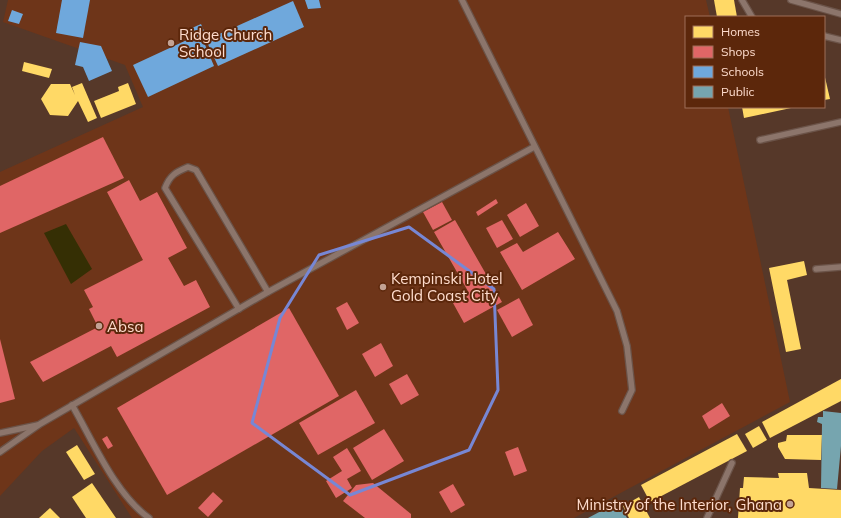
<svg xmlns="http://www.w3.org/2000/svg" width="841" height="518" viewBox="0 0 841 518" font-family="Mulish,sans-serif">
  <rect width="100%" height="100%" fill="#563829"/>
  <polygon fill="#6e3519" points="8,0 706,0 710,17 686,17 686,107 728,107 790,402 574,518 132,518 74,428 42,451 0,496 0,172 143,107 125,65 3,22"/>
  <polygon fill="#352f04" points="66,224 92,269 71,284 44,233"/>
  <g fill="#ffd966">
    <polygon points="714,0 734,0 737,17 717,17"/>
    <polygon points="24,62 52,69 49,78 22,71"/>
    <polygon points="824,73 830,99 824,100"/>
    <polygon points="82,83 97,118 88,122 78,101 68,116 50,115 41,99 51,84 70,84 75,95 72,87"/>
    <polygon points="128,83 136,104 101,118 94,101 119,91 118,87"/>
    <polygon points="742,107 791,107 791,108 744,118"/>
    <polygon points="804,261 807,275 787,280 801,349 786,352 769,268"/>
    <polygon points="841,379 841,401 770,438 762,422"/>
    <polygon points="759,426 767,440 753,448 745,434"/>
    <polygon points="737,434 747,451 650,502 641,485"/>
    <polygon points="787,435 822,435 821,460 785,459 778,447 778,443 786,441"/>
    <polygon points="77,445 95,474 84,480 66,452"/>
    <polygon points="778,473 807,473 809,488 841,490 841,518 738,518 740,488 743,488 744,477 779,478"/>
    <polygon points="92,483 116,518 86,518 72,497"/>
    <polygon points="639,497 650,518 629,518 623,506"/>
    <polygon points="50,508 60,518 39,518"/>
  </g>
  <g fill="#e06666">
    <polygon points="103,137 124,178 0,233 0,186"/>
    <polygon points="129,180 140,201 157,192 187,248 168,258 184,286 196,280 210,307 117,357 111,346 43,382 30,362 98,327 89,309 93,307 84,290 143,260 107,192"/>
    <polygon points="496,199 498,203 478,216 476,212"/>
    <polygon points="442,202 452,220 433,230 423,212"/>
    <polygon points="526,203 539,226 520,237 507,215"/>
    <polygon points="455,220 502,302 464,323 453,303 469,293 434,232"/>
    <polygon points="502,220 513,239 497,248 486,228"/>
    <polygon points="558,232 575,259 522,290 500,252 517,243 523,252"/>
    <polygon points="519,298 533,325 512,337 497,310"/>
    <polygon points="347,302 359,323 347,330 336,308"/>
    <polygon points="289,308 339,396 167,495 117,408"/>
    <polygon points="0,339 15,399 0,403"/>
    <polygon points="381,343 393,366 375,377 362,354"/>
    <polygon points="407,374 419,395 401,405 389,384"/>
    <polygon points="356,390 375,423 318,455 299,423"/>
    <polygon points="722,403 730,416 709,429 702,416"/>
    <polygon points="384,429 404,461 372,480 353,448"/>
    <polygon points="107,436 113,446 108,449 102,439"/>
    <polygon points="518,447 527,471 514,476 505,452"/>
    <polygon points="347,448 361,471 347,479 352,488 336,498 326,481 342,471 333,457"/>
    <polygon points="373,483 411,514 411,518 365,518 343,501 356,485"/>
    <polygon points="453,484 465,505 451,513 439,492"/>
    <polygon points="213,492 223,501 208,517 198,508"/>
  </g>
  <g fill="#6fa8dc">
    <polygon points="62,0 90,0 83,38 56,33"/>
    <polygon points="305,0 319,0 321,8 308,9"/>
    <polygon points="293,1 304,27 218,66 206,40"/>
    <polygon points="12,10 23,14 19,24 8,21"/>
    <polygon points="201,24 207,38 203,40 214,66 148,97 133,65 189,39 185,31"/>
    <polygon points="80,42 101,46 112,71 89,81 83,67 75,65"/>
  </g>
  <g fill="#76a5af">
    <polygon points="823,411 841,413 841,446 837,489 821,488 822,424 817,422 818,417 823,417"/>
    <polygon points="618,502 627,518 588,518"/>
  </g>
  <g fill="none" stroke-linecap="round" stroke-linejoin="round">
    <defs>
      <g id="lane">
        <polyline points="462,0 617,311 627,346 632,390 622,411"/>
        <polyline points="742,0 752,17"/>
        <polyline points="791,0 841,14"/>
        <polyline points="824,36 841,40"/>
        <polyline points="760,140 841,122"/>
        <polyline points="816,269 841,267"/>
        <path d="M239 309 165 188C170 175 176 172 188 167L196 170 268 292"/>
        <path d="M72 405C93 441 115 494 149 518"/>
        <polyline points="0,433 38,425"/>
        <polyline points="0,452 40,424 268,292 534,147"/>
        <polyline points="707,518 732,463"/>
      </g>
    </defs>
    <use href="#lane" stroke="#6b5348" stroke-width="8"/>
    <use href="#lane" stroke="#8c756b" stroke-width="5.5"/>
  </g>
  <path fill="none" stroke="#7787d4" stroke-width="3" stroke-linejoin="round" d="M409 227 494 289 498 390 469 450 350 495 252 423 280 318 319 255Z"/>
  <g fill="#c3a394" stroke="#5c270b" stroke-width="1.5">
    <circle cx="171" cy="43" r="4"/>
    <circle cx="383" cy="287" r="4"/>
    <circle cx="99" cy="326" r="4"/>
    <circle cx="790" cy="504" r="4"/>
  </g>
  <g text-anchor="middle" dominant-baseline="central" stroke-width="4" stroke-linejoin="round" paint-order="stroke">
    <g font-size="15" fill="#fedccd" stroke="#5c270b" text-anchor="start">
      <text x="179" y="34">Ridge Church<tspan x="179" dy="17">School</tspan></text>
      <text x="391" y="278">Kempinski Hotel<tspan x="391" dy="17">Gold Coast City</tspan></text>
      <text x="107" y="326">Absa</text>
      <text x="782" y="504" text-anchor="end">Ministry of the Interior, Ghana</text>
    </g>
  </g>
  <rect x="685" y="16" width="140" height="92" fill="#5c270b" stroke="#9d6f59"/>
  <rect x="693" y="26" width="20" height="12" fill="#ffd966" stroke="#9d6f59"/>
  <text x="721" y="36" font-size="12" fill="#fedccd">Homes</text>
  <rect x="693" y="46" width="20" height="12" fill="#e06666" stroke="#9d6f59"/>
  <text x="721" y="56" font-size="12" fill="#fedccd">Shops</text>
  <rect x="693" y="66" width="20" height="12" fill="#6fa8dc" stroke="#9d6f59"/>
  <text x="721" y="76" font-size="12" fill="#fedccd">Schools</text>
  <rect x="693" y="86" width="20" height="12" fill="#76a5af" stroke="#9d6f59"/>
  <text x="721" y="96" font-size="12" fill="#fedccd">Public</text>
</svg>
